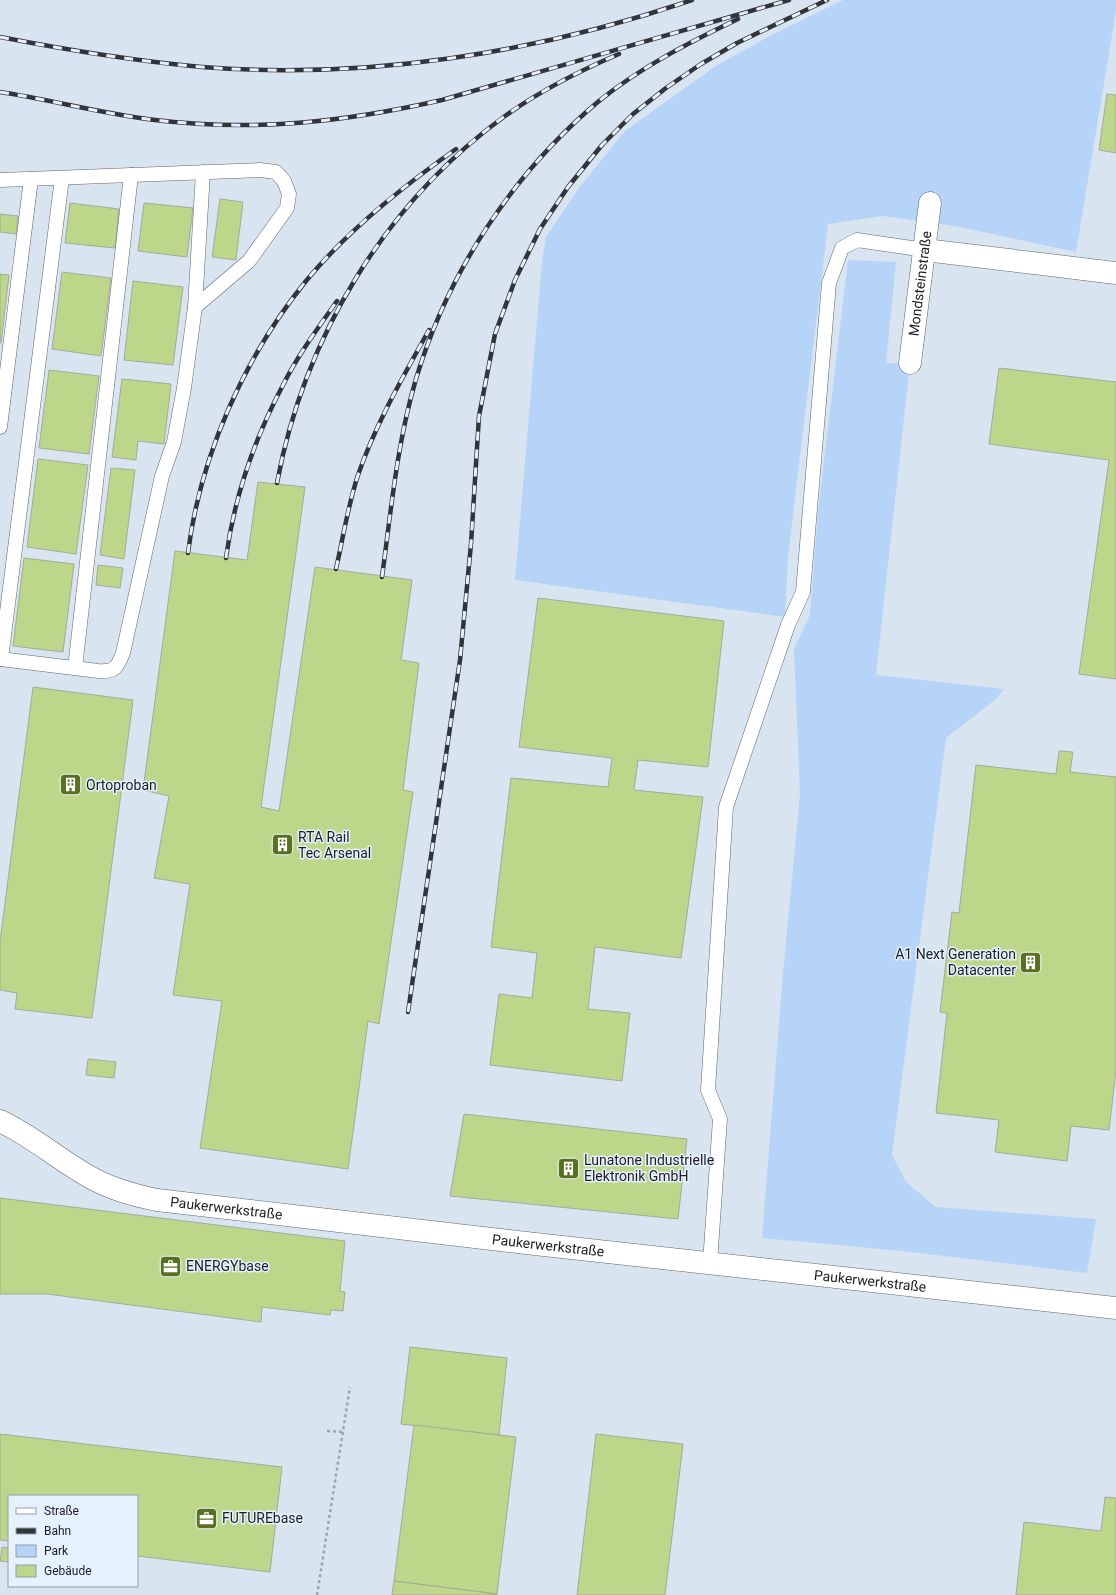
<svg xmlns="http://www.w3.org/2000/svg" width="1116" height="1595" viewBox="0 0 1116 1595" font-family="Roboto,sans-serif">
  <rect width="100%" height="100%" fill="#d9e4f1"/>
  <g fill="#b5d4f7">
    <polygon points="843,0 1116,0 1116,11 1076,252 955,226 882,216 828,224 788,556 785,617 515,580 542,262 546,237 579,188 625,131 716,66 768,37"/>
    <polygon points="848,260 896,262 886,363 910,363 876,675 1004,689 996,699 946,738 892,1155 906,1182 936,1207 1096,1219 1087,1273 902,1251 762,1238 782,985 800,794 794,649 810,615 818,512"/>
  </g>
  <g fill="#bcd78a" stroke="#a4aa9b">
    <polygon points="1107,94 1116,95 1116,153 1099,150"/>
    <polygon points="220,199 243,202 236,260 212,257"/>
    <polygon points="70,203 119,209 115,248 65,243"/>
    <polygon points="144,203 193,208 187,257 138,251"/>
    <polygon points="0,214 18,216 16,234 0,232"/>
    <polygon points="62,272 111,278 101,356 52,349"/>
    <polygon points="0,274 9,275 1,343 0,343"/>
    <polygon points="133,281 183,287 173,365 124,360"/>
    <polygon points="999,368 1116,382 1116,679 1079,674 1109,460 989,444"/>
    <polygon points="49,370 99,376 89,454 39,448"/>
    <polygon points="122,379 171,384 164,444 138,441 136,460 112,457"/>
    <polygon points="38,459 88,465 76,554 27,547"/>
    <polygon points="111,468 135,470 124,559 100,555"/>
    <polygon points="258,482 305,487 261,807 279,811 315,567 412,580 401,660 419,663 403,790 413,792 379,1024 368,1021 348,1169 200,1148 222,1001 173,995 190,884 154,878 169,796 143,790 175,551 247,560"/>
    <polygon points="24,558 74,564 63,652 13,646"/>
    <polygon points="98,565 123,568 120,588 96,585"/>
    <polygon points="538,598 724,621 708,767 638,760 634,790 703,797 681,958 595,947 588,1009 630,1013 622,1081 490,1065 499,994 532,998 537,953 491,947 511,778 608,787 612,758 519,747"/>
    <polygon points="33,687 133,700 92,1018 15,1009 17,993 0,990 0,942"/>
    <polygon points="1059,751 1073,752 1070,772 1116,777 1116,1071 1109,1130 1071,1126 1067,1161 995,1152 999,1120 936,1113 947,1013 940,1012 952,912 959,913 976,765 1056,774"/>
    <polygon points="88,1059 116,1062 114,1078 86,1075"/>
    <polygon points="464,1114 687,1139 678,1219 450,1196"/>
    <polygon points="0,1198 345,1241 340,1291 345,1292 343,1311 331,1310 330,1315 262,1307 261,1322 47,1294 0,1294"/>
    <polygon points="410,1347 507,1358 499,1435 401,1424"/>
    <polygon points="414,1425 516,1437 497,1594 394,1581"/>
    <polygon points="0,1434 282,1467 270,1572 137,1556 137,1496 9,1496 9,1541 0,1540"/>
    <polygon points="596,1434 683,1444 665,1595 577,1595"/>
    <polygon points="1105,1497 1116,1498 1116,1595 1016,1595 1024,1522 1101,1531"/>
    <polygon points="2,1547 9,1548 9,1562 0,1561"/>
    <polygon points="394,1581 497,1594 497,1595 392,1595"/>
  </g>
  <g fill="none" stroke-linecap="round" stroke-linejoin="round">
    <defs>
      <g id="service">
        <path d="M0 180 260 170 276 172 284 181 289 194 287 208 249 261 195 307 184 388 174 442 162 476 123 653C117 668 115 672 98 671L0 659"/>
        <polyline points="195,307 203,172"/>
        <polyline points="0,427 31,179"/>
        <polyline points="1,659 62,178"/>
        <polyline points="75,668 131,175"/>
        <polyline points="710,1263 720,1119 708,1090 726,807 788,625 803,592 829,283 842,248 857,240 925,250"/>
      </g>
      <g id="minor">
        <polyline points="925,250 1116,273"/>
        <path id="s1" d="M910 363 930 203"/>
        <path id="s2" d="M0 1121C32 1136 58 1159 88 1176 110 1189 133 1195 157 1200L535 1244 1116 1308"/>
      </g>
    </defs>
    <use href="#service" stroke="#5c6671" stroke-width="15"/>
    <use href="#minor" stroke="#5c6671" stroke-width="23"/>
    <g stroke="#9ca5af" stroke-width="2.5" stroke-dasharray="3 3" stroke-linecap="butt">
      <polyline points="327,1431 343,1432"/>
      <polyline points="317,1595 350,1387"/>
    </g>
    <use href="#service" stroke="#fff" stroke-width="14"/>
    <use href="#minor" stroke="#fff" stroke-width="22"/>
    <defs>
      <g id="rail">
        <path d="M0 37C67 50 134 61 202 67 368 80 536 53 692 0"/>
        <path d="M0 92C52 100 103 114 155 120 254 132 345 122 442 100L789 0"/>
        <path d="M277 483C304 338 385 203 505 116 540 91 579 71 619 54"/>
        <path d="M188 553C200 456 245 356 306 281 348 230 402 187 456 149"/>
        <path d="M226 558C234 498 255 438 283 385 298 355 318 328 337 301"/>
        <path d="M336 569C343 538 348 505 358 475 376 423 403 377 429 330"/>
        <path d="M382 577C391 511 397 443 416 379 448 272 513 173 599 101 641 67 690 42 738 19"/>
        <polyline points="408,1012 460,660 471,544 479,416 495,334 515,280 540,229 568,187 602,145 633,114 666,88 701,64 737,43 827,0"/>
      </g>
    </defs>
    <use href="#rail" stroke="#30353b" stroke-width="4.5"/>
    <use href="#rail" stroke="#e6f1ff" stroke-width="3" stroke-dasharray="9" stroke-linecap="butt"/>
  </g>
  <defs>
    <symbol id="building-square" viewBox="-11 -11 22 22"><rect x="-9" y="-9" width="18" height="18" rx="4" fill="#597021" stroke="#e6f1ff"/><path d="M-4-6H4V6H1V3H-1V6H-4ZM-2.5-4.3h1.7v1.8h-1.7ZM.8-4.3h1.7v1.8H.8ZM-2.5-1h1.7V.8h-1.7ZM.8-1h1.7V.8H.8Z" fill="#fff"/></symbol>
    <symbol id="office-square" viewBox="-11 -11 22 22"><rect x="-9" y="-9" width="18" height="18" rx="4" fill="#597021" stroke="#e6f1ff"/><path d="M-6-3h4V-5.5h4V-3h4V5H-6ZM-1-4.5V-3h2v-1.5ZM-6 0V1H6V0Z" fill="#fff"/></symbol>
  </defs>
  <g fill-rule="evenodd">
    <use href="#building-square" x="58" y="772" width="25" height="25"/>
    <use href="#building-square" x="270" y="832" width="25" height="25"/>
    <use href="#building-square" x="1018" y="950" width="25" height="25"/>
    <use href="#building-square" x="556" y="1156" width="25" height="25"/>
    <use href="#office-square" x="158" y="1254" width="25" height="25"/>
    <use href="#office-square" x="194" y="1506" width="25" height="25"/>
  </g>
  <g text-anchor="middle" dominant-baseline="central" stroke-width="3" stroke-linejoin="round" paint-order="stroke">
    <g font-size="14" fill="#1a1e23" stroke="#e6f1ff">
      <text stroke="none"><textPath href="#s1" startOffset="80">Mondsteinstraße</textPath></text>
      <text stroke="none"><textPath href="#s2" startOffset="247">Paukerwerkstraße</textPath></text>
      <text stroke="none"><textPath href="#s2" startOffset="571">Paukerwerkstraße</textPath></text>
      <text stroke="none"><textPath href="#s2" startOffset="895">Paukerwerkstraße</textPath></text>
    </g>
    <g font-size="14" fill="#1a1e23" stroke="#e6f1ff" text-anchor="start">
      <text x="86" y="785">Ortoproban</text>
      <text x="298" y="837">RTA Rail<tspan x="298" dy="16">Tec Arsenal</tspan></text>
      <text x="1016" y="954" text-anchor="end">A1 Next Generation<tspan x="1016" dy="16">Datacenter</tspan></text>
      <text x="584" y="1160">Lunatone Industrielle<tspan x="584" dy="16">Elektronik GmbH</tspan></text>
      <text x="186" y="1266">ENERGYbase</text>
      <text x="222" y="1518">FUTUREbase</text>
    </g>
  </g>
  <rect x="8" y="1495" width="130" height="92" fill="#e6f1ff" stroke="#949da7"/>
  <rect x="16" y="1508" width="20" height="6" fill="#ffffff" stroke="#949da7"/>
  <text x="44" y="1515" font-size="12" fill="#1a1e23">Straße</text>
  <rect x="16" y="1528" width="20" height="6" fill="#30353b" stroke="#949da7"/>
  <text x="44" y="1535" font-size="12" fill="#1a1e23">Bahn</text>
  <rect x="16" y="1545" width="20" height="12" fill="#b5d4f7" stroke="#949da7"/>
  <text x="44" y="1555" font-size="12" fill="#1a1e23">Park</text>
  <rect x="16" y="1565" width="20" height="12" fill="#bcd78a" stroke="#949da7"/>
  <text x="44" y="1575" font-size="12" fill="#1a1e23">Gebäude</text>
</svg>
